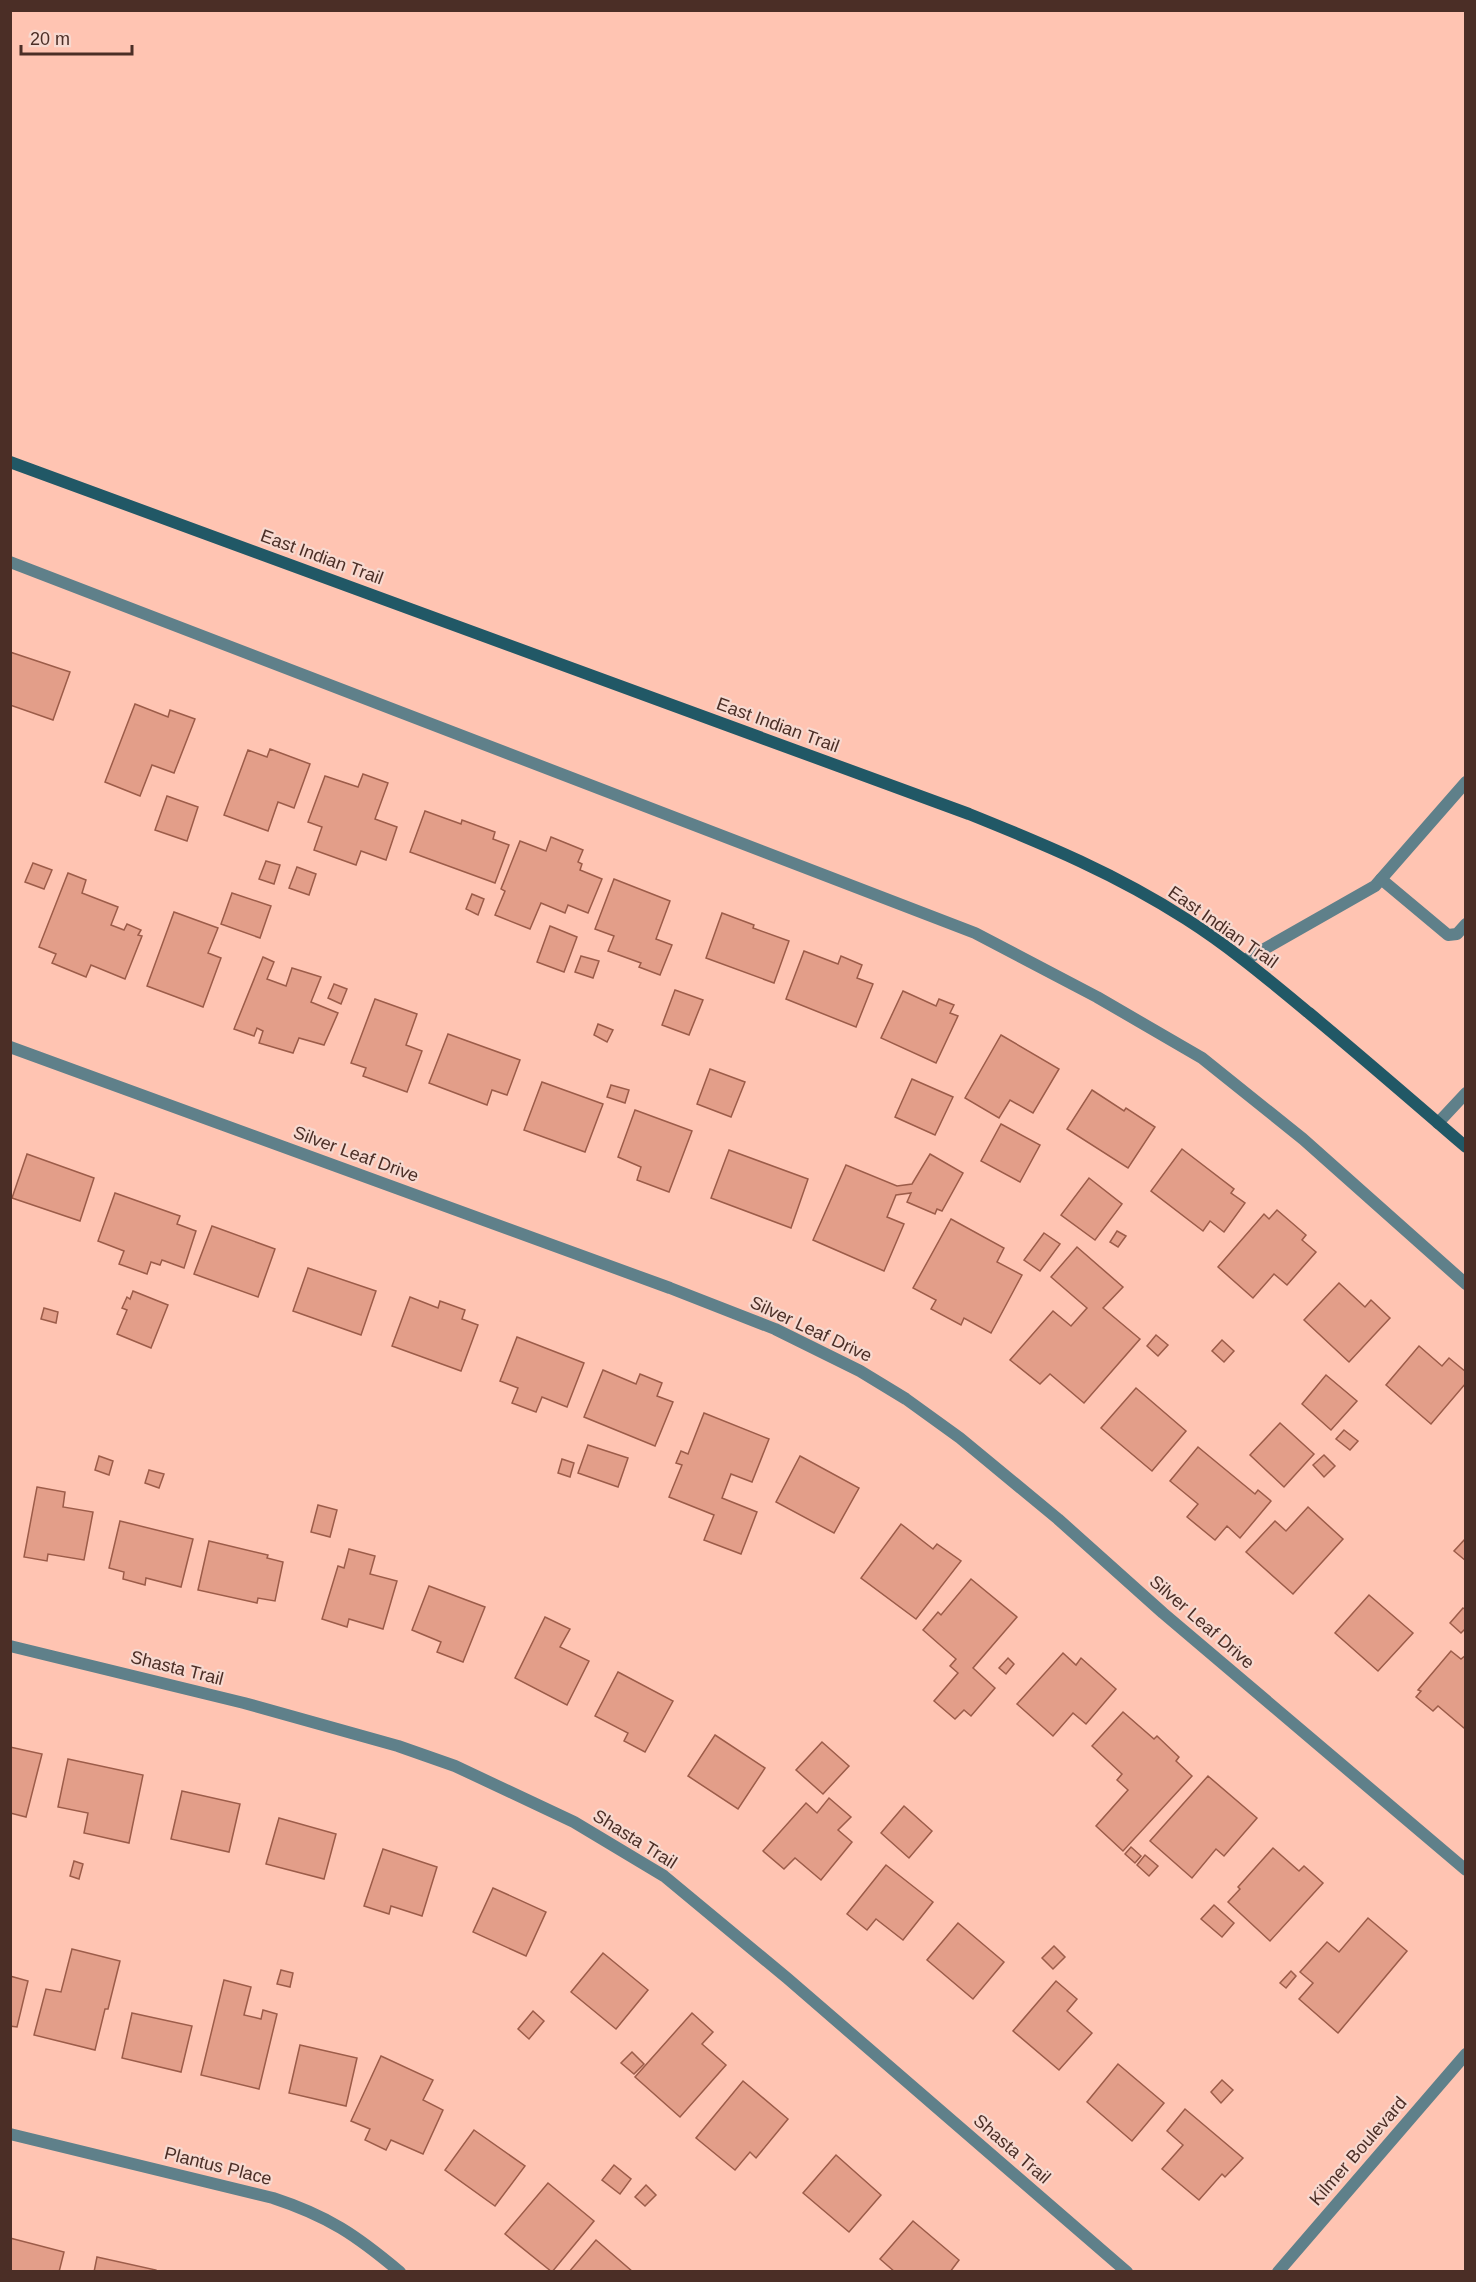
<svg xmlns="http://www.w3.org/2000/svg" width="1476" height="2282" viewBox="0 0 1476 2282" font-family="Helvetica,sans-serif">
  <rect width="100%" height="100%" fill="#ffc4b2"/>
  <g fill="#e39e89" stroke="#9c5c49" stroke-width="1.5">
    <polygon points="10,652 70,672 53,720 10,705"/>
    <polygon points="135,704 168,717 170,710 195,719 174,773 152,765 140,796 105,782"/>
    <polygon points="270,749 310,764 294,808 278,802 268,831 224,815 248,750 267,757"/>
    <polygon points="363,774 388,783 375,819 397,827 386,860 361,851 356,865 314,850 322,827 308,822 325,776 358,787"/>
    <polygon points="167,796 198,807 187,841 155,830"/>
    <polygon points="425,811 461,824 462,820 495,832 493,839 509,845 495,883 410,852"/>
    <polygon points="551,837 583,850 578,862 582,864 580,870 602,879 588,913 568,905 565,913 541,903 530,929 495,915 505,891 501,889 520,841 546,851"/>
    <polygon points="266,861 280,865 274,884 259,879"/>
    <polygon points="33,863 52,870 44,889 25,882"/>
    <polygon points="297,867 316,874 309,895 289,888"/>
    <polygon points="68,873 86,880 82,893 118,907 111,925 124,930 127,924 141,930 138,935 142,936 125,979 91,965 86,977 52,963 56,954 39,947"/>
    <polygon points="614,879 670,901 656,939 672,945 660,975 639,967 641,963 608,951 614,936 595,929"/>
    <polygon points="232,893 271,906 260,938 221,924"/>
    <polygon points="472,894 484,899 478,915 466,909"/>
    <polygon points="174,912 218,928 208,953 221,958 203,1007 147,986"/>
    <polygon points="722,913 754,925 753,928 789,941 774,983 706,958"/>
    <polygon points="550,926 577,937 564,972 537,962"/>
    <polygon points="804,951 838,964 841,956 862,965 857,978 873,984 856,1027 786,999"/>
    <polygon points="581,956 599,961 593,978 575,972"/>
    <polygon points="263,957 274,962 267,979 286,986 292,968 321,977 311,1002 338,1013 324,1045 299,1038 293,1053 259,1043 263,1031 257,1028 254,1036 234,1029"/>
    <polygon points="334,984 347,989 341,1004 328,998"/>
    <polygon points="675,990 703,1000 689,1035 662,1025"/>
    <polygon points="903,991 936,1006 939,999 954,1005 950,1013 958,1016 936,1063 881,1038"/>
    <polygon points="375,999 417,1014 406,1045 422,1051 407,1092 363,1076 366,1068 351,1063"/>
    <polygon points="598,1024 613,1030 607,1042 594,1035"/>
    <polygon points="448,1034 520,1060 507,1095 492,1090 487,1105 429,1083"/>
    <polygon points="1001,1035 1059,1069 1033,1113 1010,1100 999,1118 965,1098"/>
    <polygon points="710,1069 745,1082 731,1117 697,1104"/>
    <polygon points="912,1079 953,1097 935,1135 895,1117"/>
    <polygon points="542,1082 603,1104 585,1152 524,1130"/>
    <polygon points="611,1085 629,1090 625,1103 607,1097"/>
    <polygon points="1092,1090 1124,1111 1126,1108 1155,1127 1128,1168 1067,1129"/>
    <polygon points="635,1110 692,1131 669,1192 637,1180 641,1167 618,1157"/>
    <polygon points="1001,1124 1040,1145 1020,1182 981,1161"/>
    <polygon points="1182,1149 1234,1189 1231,1193 1245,1203 1224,1232 1210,1221 1203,1231 1151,1191"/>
    <polygon points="729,1150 808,1179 791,1228 711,1198"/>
    <polygon points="27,1154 94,1178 80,1221 12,1198"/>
    <polygon points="930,1154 963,1173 942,1211 937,1209 935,1214 907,1202 911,1193 896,1195 887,1217 904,1224 884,1271 813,1240 846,1165 897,1186 912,1184"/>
    <polygon points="1089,1178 1122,1204 1095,1240 1061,1215"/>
    <polygon points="115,1193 180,1216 177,1224 196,1231 184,1268 162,1260 160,1265 151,1262 147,1274 119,1264 124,1251 98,1241"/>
    <polygon points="1277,1210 1306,1235 1302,1240 1316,1252 1287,1285 1274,1274 1253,1298 1218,1267 1264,1214 1269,1219"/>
    <polygon points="951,1219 1004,1248 997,1262 1022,1275 991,1333 964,1318 961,1325 931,1309 936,1300 913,1288"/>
    <polygon points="212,1226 275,1249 258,1297 194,1274"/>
    <polygon points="1117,1231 1126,1236 1118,1247 1110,1242"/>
    <polygon points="1044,1233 1060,1244 1040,1271 1024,1260"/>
    <polygon points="1077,1247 1123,1287 1103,1308 1140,1339 1084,1403 1050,1374 1040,1384 1010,1360 1053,1311 1071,1326 1087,1308 1051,1277"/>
    <polygon points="308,1268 376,1291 361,1335 293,1311"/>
    <polygon points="1339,1283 1365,1307 1371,1300 1390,1318 1349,1362 1304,1320"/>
    <polygon points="133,1291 168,1305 151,1348 117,1334 127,1310 122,1308 127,1297 130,1299"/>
    <polygon points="410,1297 438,1308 440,1301 465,1310 462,1319 478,1325 461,1371 392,1346"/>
    <polygon points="44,1308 58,1312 56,1323 41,1319"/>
    <polygon points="1156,1335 1168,1345 1158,1356 1147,1346"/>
    <polygon points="517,1337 584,1363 567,1407 542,1397 536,1412 512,1403 518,1388 500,1381"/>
    <polygon points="1222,1340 1234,1351 1224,1362 1212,1351"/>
    <polygon points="1419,1346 1442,1366 1449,1358 1466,1372 1466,1383 1431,1424 1386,1385"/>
    <polygon points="603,1370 636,1384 640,1374 662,1383 657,1396 673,1402 655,1446 584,1417"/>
    <polygon points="1326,1375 1357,1401 1331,1430 1302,1404"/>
    <polygon points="1136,1388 1186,1431 1152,1471 1101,1428"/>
    <polygon points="704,1413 769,1439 752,1482 731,1474 722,1498 757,1512 741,1554 704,1540 714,1515 669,1497 682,1465 676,1463 681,1451 688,1454"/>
    <polygon points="1280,1423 1314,1454 1284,1487 1250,1455"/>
    <polygon points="1344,1430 1358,1441 1350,1450 1336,1439"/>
    <polygon points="588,1445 628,1458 618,1487 578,1473"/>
    <polygon points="1198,1447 1255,1494 1258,1490 1271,1501 1240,1538 1227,1526 1215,1540 1187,1517 1198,1504 1170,1481"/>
    <polygon points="1324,1455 1335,1466 1324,1477 1313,1465"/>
    <polygon points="99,1456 113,1461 109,1475 95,1470"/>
    <polygon points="800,1456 859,1488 834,1533 776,1502"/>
    <polygon points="562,1459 574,1463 570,1477 558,1473"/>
    <polygon points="149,1470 164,1474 159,1488 145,1483"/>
    <polygon points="37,1487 65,1492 63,1507 93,1512 84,1560 48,1554 47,1561 24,1557"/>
    <polygon points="318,1505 337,1510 330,1537 311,1532"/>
    <polygon points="1308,1507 1343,1539 1293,1594 1246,1552 1275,1521 1286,1531"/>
    <polygon points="120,1521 193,1539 181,1587 146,1578 145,1585 123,1579 124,1572 109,1568"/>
    <polygon points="901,1524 933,1549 937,1544 961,1561 916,1619 861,1578"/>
    <polygon points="1466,1538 1466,1561 1454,1551"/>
    <polygon points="209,1541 268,1555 267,1558 283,1562 275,1601 258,1598 257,1603 198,1590"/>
    <polygon points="349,1549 375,1556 370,1574 397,1581 383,1629 349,1619 347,1627 322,1619 338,1566 344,1568"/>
    <polygon points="971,1579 1017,1617 973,1668 995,1688 971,1716 964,1710 955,1719 934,1701 958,1673 950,1666 956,1659 923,1630 938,1612 941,1615"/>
    <polygon points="429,1586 485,1607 463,1662 437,1652 441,1642 412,1630"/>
    <polygon points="1369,1595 1413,1633 1378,1671 1335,1633"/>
    <polygon points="1463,1608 1466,1610 1466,1628 1461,1633 1450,1623"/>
    <polygon points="545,1617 570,1629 560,1647 589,1661 567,1705 515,1678"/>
    <polygon points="1451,1651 1461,1659 1466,1655 1466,1726 1464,1728 1438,1706 1433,1711 1416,1697 1421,1691 1418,1690"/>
    <polygon points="1063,1653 1076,1665 1081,1658 1116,1689 1086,1724 1073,1713 1053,1736 1017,1704"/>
    <polygon points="1008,1658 1014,1664 1006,1674 999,1668"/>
    <polygon points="618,1672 673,1701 645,1752 624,1741 628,1733 595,1716"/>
    <polygon points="1123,1712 1154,1739 1157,1736 1179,1757 1176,1761 1192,1776 1123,1851 1096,1826 1128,1790 1117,1780 1122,1774 1092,1746"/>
    <polygon points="715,1735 765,1768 738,1809 688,1776"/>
    <polygon points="822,1742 849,1766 823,1794 796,1770"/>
    <polygon points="10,1747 42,1754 26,1817 10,1813"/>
    <polygon points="68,1759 143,1775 129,1843 84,1833 88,1813 58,1807"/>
    <polygon points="1208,1776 1257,1818 1224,1856 1216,1849 1192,1878 1150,1841"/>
    <polygon points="182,1791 240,1804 229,1852 171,1839"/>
    <polygon points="829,1798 851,1817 838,1830 852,1842 821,1880 795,1858 784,1869 763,1851 806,1803 817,1813"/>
    <polygon points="904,1806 932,1831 909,1858 881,1833"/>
    <polygon points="279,1818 336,1834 324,1879 266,1864"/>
    <polygon points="1131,1847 1141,1856 1135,1863 1125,1854"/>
    <polygon points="1273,1848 1299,1871 1304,1866 1323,1883 1270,1941 1228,1902 1240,1889 1238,1887"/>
    <polygon points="383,1849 437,1867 422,1916 391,1906 389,1914 364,1906"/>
    <polygon points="1145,1855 1158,1866 1149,1876 1137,1865"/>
    <polygon points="74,1861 83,1864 79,1879 70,1876"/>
    <polygon points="886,1865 933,1902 903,1940 876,1919 867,1930 847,1914"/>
    <polygon points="493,1888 546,1912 526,1956 473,1932"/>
    <polygon points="1214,1905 1234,1923 1222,1937 1201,1919"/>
    <polygon points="1368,1918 1407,1951 1338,2033 1299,1999 1313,1983 1300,1972 1327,1942 1339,1952"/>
    <polygon points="958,1923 1004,1962 973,1999 927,1960"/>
    <polygon points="1054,1946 1065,1957 1053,1969 1042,1958"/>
    <polygon points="72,1949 120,1961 108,2009 105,2009 95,2050 34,2035 46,1989 61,1992"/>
    <polygon points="603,1953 648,1990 616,2029 571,1992"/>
    <polygon points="281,1970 293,1973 290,1987 277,1984"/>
    <polygon points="1291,1971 1296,1976 1286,1988 1280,1983"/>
    <polygon points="10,1976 28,1981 17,2027 10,2026"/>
    <polygon points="224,1980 251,1987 244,2015 261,2019 263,2010 277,2014 259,2089 201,2075"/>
    <polygon points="1056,1981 1077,1999 1067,2011 1092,2033 1059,2070 1013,2031"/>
    <polygon points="533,2011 544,2021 529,2039 518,2029"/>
    <polygon points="132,2013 192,2026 181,2072 122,2058"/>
    <polygon points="692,2013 713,2032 702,2044 726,2065 680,2117 635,2077"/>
    <polygon points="300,2045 357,2058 346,2106 289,2093"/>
    <polygon points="632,2052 644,2064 634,2074 621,2063"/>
    <polygon points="381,2056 433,2080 423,2100 443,2110 423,2154 391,2140 386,2150 365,2140 370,2129 351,2121"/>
    <polygon points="1118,2064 1164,2103 1132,2141 1087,2102"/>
    <polygon points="1222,2080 1233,2090 1221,2103 1211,2092"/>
    <polygon points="743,2081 788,2119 756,2158 750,2152 735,2170 696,2138"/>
    <polygon points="1185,2109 1243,2158 1225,2177 1222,2174 1199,2200 1162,2169 1183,2145 1167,2131"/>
    <polygon points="474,2130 525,2166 495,2206 445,2170"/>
    <polygon points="836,2155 881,2195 849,2232 803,2193"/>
    <polygon points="614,2165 631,2179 620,2194 602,2180"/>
    <polygon points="548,2183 594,2221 552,2272 505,2234"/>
    <polygon points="646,2185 656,2195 645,2206 635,2197"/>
    <polygon points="913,2221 959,2260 950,2272 895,2272 880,2259"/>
    <polygon points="10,2238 64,2252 59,2272 10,2272"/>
    <polygon points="596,2240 633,2272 569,2272"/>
    <polygon points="97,2257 156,2270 156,2272 94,2272"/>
  </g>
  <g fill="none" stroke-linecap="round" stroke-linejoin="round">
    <g stroke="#5f808a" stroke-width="12">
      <polyline points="10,562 975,933 1097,997 1202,1058 1303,1139 1466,1284"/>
      <polyline points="1381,879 1448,935 1457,934 1466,924"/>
      <polyline points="1245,960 1375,886 1466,782"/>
      <polyline points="1438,1123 1466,1093"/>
    </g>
    <g stroke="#5f808a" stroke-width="12">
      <polyline points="10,1047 670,1288 775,1329 860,1371 906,1399 960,1438 1058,1519 1163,1613 1466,1870"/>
      <polyline points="10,1646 244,1703 398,1746 455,1766 574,1822 664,1876 787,1978 1127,2272"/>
      <path d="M10 2134 273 2198C328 2216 356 2235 400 2272"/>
      <polyline points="1278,2272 1466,2054"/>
    </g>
    <path stroke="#215866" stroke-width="12" d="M10 462 969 814C1046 845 1116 874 1186 919 1230 947 1269 980 1309 1013 1362 1057 1414 1102 1466 1147"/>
  </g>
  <g text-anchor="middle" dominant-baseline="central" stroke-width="4.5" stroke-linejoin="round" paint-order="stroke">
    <g font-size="18" fill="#4b2e26" stroke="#f7d9d0">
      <text transform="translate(322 557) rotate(20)">East Indian Trail</text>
      <text transform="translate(778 725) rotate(20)">East Indian Trail</text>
      <text transform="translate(1223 927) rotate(35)">East Indian Trail</text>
      <text transform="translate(356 1154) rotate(20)">Silver Leaf Drive</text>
      <text transform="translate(811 1329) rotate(25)">Silver Leaf Drive</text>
      <text transform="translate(1202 1622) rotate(41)">Silver Leaf Drive</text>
      <text transform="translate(177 1668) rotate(14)">Shasta Trail</text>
      <text transform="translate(635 1839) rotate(32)">Shasta Trail</text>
      <text transform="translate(1012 2149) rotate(41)">Shasta Trail</text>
      <text transform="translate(1358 2151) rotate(-49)">Kilmer Boulevard</text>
      <text transform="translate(218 2166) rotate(14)">Plantus Place</text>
    </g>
  </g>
  <rect width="1476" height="2282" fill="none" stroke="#4b2e26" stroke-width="24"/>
  <path d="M21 45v9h111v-9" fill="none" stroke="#4b2e26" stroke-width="3"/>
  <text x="30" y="45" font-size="18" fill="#4b2e26" stroke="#f7d9d0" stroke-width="4.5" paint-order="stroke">20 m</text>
</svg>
